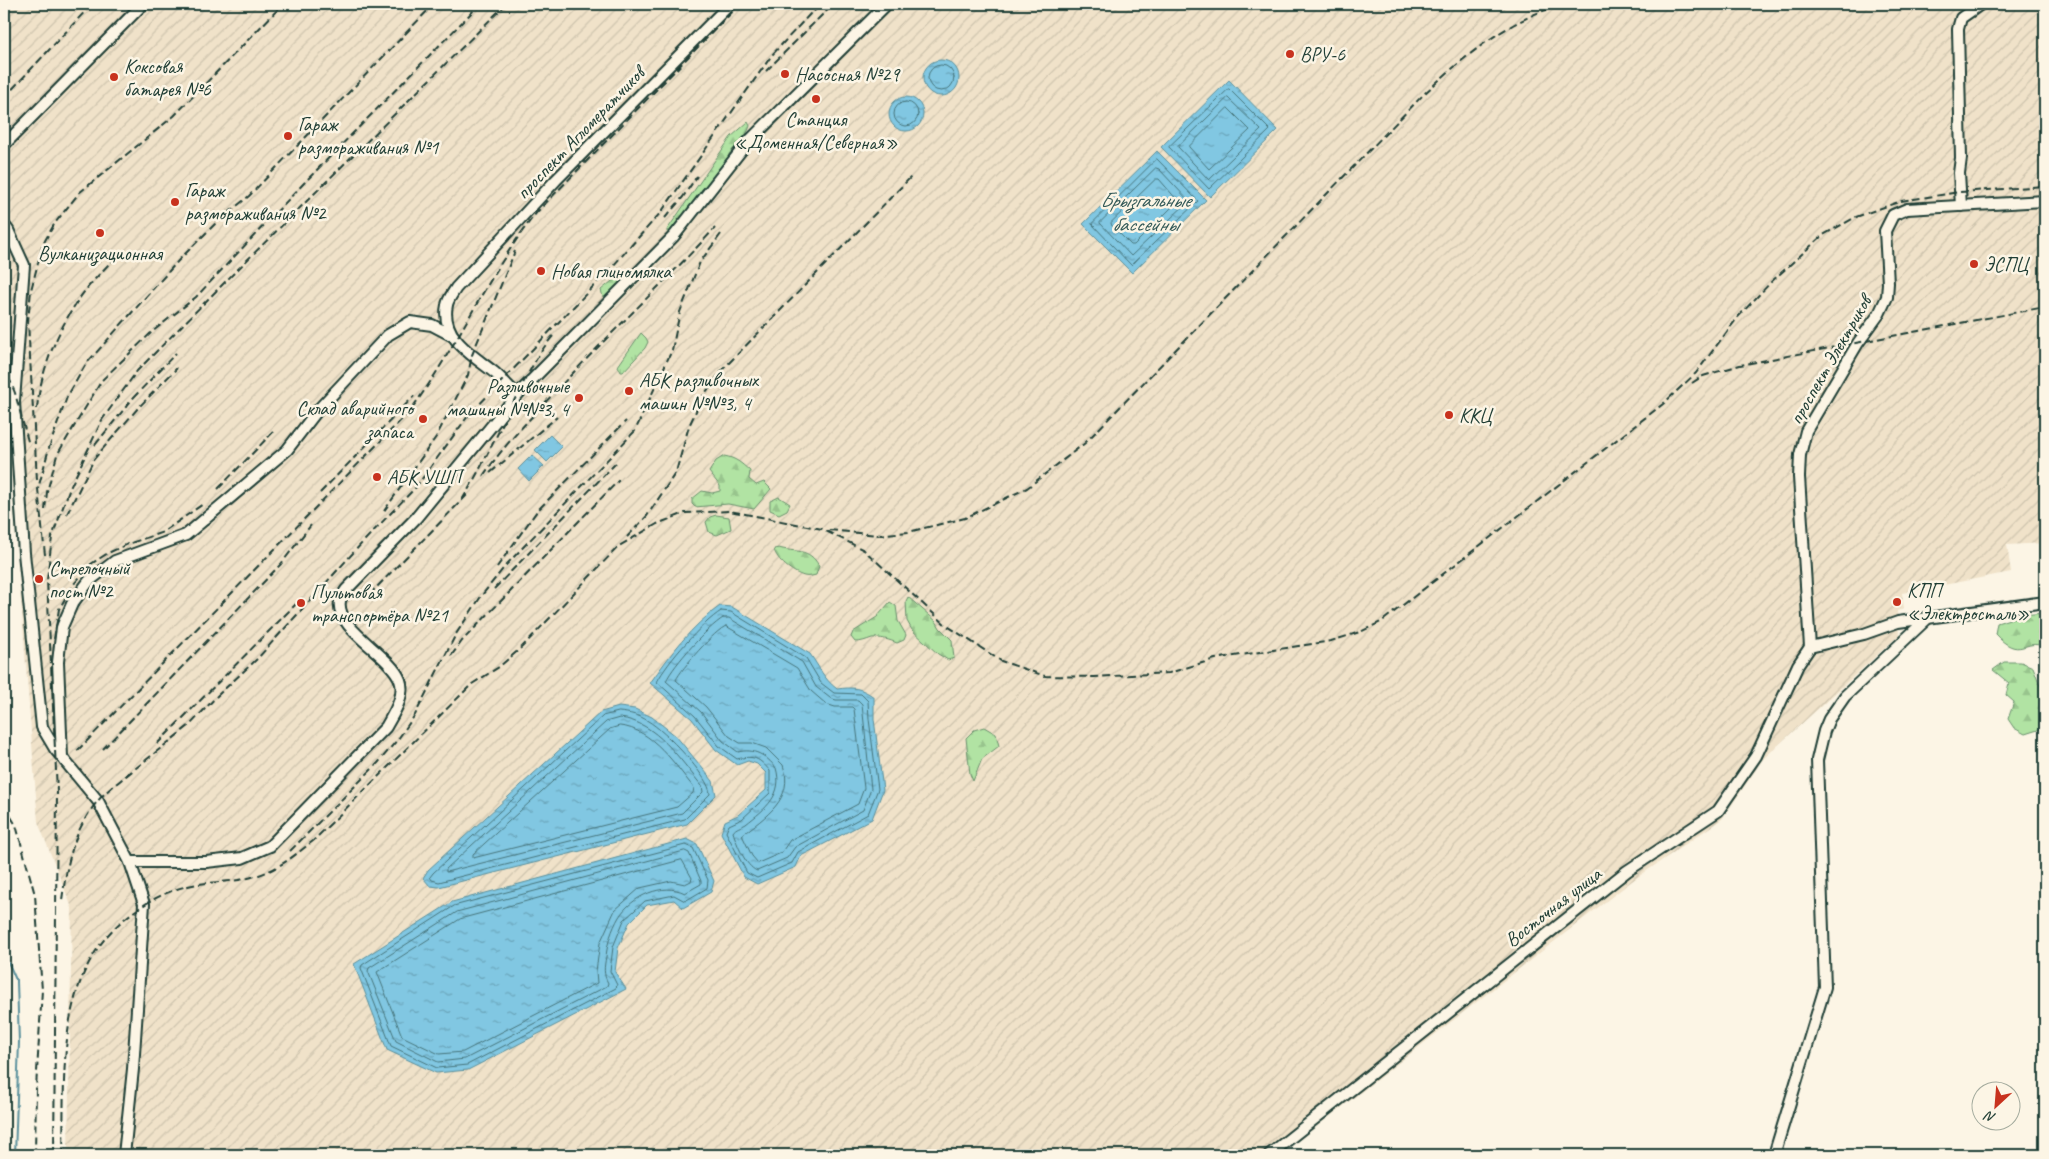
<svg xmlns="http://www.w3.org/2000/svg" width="2049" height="1159" viewBox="0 0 2049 1159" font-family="Caveat,sans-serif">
  <defs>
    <pattern id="industrial-furrows" width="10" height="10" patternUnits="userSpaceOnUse" patternTransform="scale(1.25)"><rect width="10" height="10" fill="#f0e2c9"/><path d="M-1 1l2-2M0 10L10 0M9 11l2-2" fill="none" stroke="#cdc3ad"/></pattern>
    <pattern id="grass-tufts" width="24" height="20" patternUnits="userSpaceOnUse" patternTransform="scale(1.25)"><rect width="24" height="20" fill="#b1e3a3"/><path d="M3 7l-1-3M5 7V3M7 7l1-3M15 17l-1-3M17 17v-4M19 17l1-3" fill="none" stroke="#98c48d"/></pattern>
    <pattern id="forest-firs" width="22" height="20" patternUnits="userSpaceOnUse" patternTransform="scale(1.25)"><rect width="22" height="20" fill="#b1e3a3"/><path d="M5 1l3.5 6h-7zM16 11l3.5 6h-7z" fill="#98c48d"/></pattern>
    <pattern id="water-ripples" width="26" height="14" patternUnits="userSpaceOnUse" patternTransform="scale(1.25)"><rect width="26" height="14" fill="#81c7e2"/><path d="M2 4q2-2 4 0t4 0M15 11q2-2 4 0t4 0" fill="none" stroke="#69a3b8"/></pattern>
  </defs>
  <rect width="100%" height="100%" fill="#fcf5e5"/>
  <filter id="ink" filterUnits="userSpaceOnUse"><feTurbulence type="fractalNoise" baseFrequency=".02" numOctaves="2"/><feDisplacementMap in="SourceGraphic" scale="10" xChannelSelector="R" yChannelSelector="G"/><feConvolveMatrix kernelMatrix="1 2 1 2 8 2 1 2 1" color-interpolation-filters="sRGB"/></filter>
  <g filter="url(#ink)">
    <polygon fill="url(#industrial-furrows)" points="4,4 2045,4 2045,543 2007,545 2011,572 1902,593 1904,609 1897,611 1899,635 1763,759 1722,819 1632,881 1280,1155 68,1155 72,908 38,822 6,405 4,401"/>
    <polygon fill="url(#grass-tufts)" stroke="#68906c" points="641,333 646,338 648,342 645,348 623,372 621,372 618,366"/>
    <g fill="url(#forest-firs)" stroke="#68906c">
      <path d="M748 122 750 126C746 138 737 144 729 154 728 170 712 180 701 190V197L672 232H667V230L731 137Z"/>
      <polygon points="617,277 621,280 619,286 607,299 603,297 601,290"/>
      <path d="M724 456C736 458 741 463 750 471L749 479 756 485 764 482 771 489 754 509 728 504 695 507 692 504V499L702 491 712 493 720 491V486L709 472 716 461Z"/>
      <polygon points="779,497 790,504 787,510 779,514 770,510 770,501"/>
      <polygon points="716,515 729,517 731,529 717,535 709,532 706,522 710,517"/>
      <path d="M779 548C795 553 809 547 819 566L816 575C812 576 808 577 804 576 793 573 776 560 774 549Z"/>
      <polygon points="908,597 936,621 940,628 952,640 954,658 948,660 938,654 912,630 907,621 906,601"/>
      <path d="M890 602 896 606 898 621 906 635 904 640 897 643C890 640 880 637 872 638 866 640 862 642 855 642L851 637 853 632 877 617Z"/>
      <path d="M2045 613V647C2024 637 2021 662 1995 634L1997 623 2022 615Z"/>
      <polygon points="2004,662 2021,662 2033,667 2045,698 2044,728 2025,734 2014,728 2008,719 2014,702 2006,695 2009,683 1993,670"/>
      <polygon points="984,727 996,734 999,746 982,759 973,781 970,774 966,738 974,730"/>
    </g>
    <g fill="url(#water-ripples)" stroke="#5a909c">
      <circle cx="941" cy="78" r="18"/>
      <polygon points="1229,80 1278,130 1210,197 1161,147"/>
      <circle cx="906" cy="114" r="17"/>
      <polygon points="1157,151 1206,200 1132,273 1083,224"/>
      <polygon points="550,435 562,447 547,462 535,450"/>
      <polygon points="532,455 544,466 529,481 518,469"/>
      <path d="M720 606 732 607 810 654C820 668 823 678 837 689 853 687 860 687 874 697V719L883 790 872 819 801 856 796 867 757 884 744 877 721 833 725 821 738 815 766 790V773L757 764 748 761 737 765 716 750 692 719 650 683C670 655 691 626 720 606Z"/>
      <polygon points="619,707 635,709 652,717 676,736 713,781 716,795 687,824 439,887 430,886 423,878 428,870 601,712"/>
      <polygon points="687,839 697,844 714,881 711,892 683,908 674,900 647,905 629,923 618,948 615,972 626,989 468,1070 436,1073 387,1050 354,964 452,902"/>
    </g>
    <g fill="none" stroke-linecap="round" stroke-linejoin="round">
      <g stroke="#46747a" stroke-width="1">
        <circle cx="941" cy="78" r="13"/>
        <polygon points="1229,89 1270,130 1209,189 1169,147"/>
        <polygon points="1228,98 1261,130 1209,180 1178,147"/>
        <circle cx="906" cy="114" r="12"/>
        <polygon points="1228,108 1250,130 1209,169 1189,147"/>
        <polygon points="1157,159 1198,201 1131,265 1092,224"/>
        <polygon points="1156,168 1159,169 1189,201 1131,256 1100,223"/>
        <polygon points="1156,179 1159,179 1178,201 1134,245 1131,245 1112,226 1111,223"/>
        <path d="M721 611 731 612 806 658 821 683 834 693 861 694 868 701 869 719 878 789 868 814 798 852 792 863 757 878 747 873 726 832 729 825 742 819 770 793V771C759 758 754 755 737 759L719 746 695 716 657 682C667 662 702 623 721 611Z"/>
        <path d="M723 618H729L802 662 816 687 830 698 836 700H858L862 704 871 789 863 810 795 847 787 858 757 871C745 866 737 844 733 832 736 827 741 827 746 824 765 809 784 795 776 768 766 755 754 748 738 752L723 741 701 712 666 681C674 664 707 628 723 618Z"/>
        <path d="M726 626 797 668 811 691 826 704 835 707H852L854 709 864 788 858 804 790 840 781 853 758 863 752 856 742 835C765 817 795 799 783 765L766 748 752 743H740L729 736 706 707 676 680C681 669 715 630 726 626Z"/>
        <path d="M619 712C630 713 639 715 648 721 664 730 710 777 710 794L685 819 439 882 432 880 430 877 433 873 603 716Z"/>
        <path d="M620 718C657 722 680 760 702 786L703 792 682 813 446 872V869L606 722Z"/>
        <path d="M620 726C653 729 675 765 694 788L693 793 677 807 473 858V854L610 729Z"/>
        <polygon points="686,845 693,848 708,880 707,888 685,901 674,895 645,901 624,920 613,947 610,971 617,985 616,988 467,1065 437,1068 391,1046 361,968 362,965 454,906"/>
        <path d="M685 851 689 853 701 881V884L685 893C663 882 632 896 619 917 612 929 607 944 606 957 604 967 603 974 608 983L607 986 465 1059 438 1062 396 1041 368 971 369 968 457 912Z"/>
        <polygon points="682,860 692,878 691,881 685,884 671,881 640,888 615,910 600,943 596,971 597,983 463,1052 439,1054 402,1036 377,972 460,919"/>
      </g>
      <polyline stroke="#5a909c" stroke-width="2" points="4,953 17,982 19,1042 15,1155"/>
      <defs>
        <g id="minor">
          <polyline points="4,145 143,4"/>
          <polyline points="1961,206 1959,173 1961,158 1958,29 1961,18 1981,4"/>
          <polyline points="4,225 8,230 24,265 14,401"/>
          <polyline points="4,383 14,402 24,553 42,727 55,749 98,801 130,862 144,904 133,1069 124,1155"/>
          <path d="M517 395C510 388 503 380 495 373 474 356 440 338 447 305 448 299 453 293 456 288L556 180 730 4"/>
          <polyline points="1810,647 1799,477 1800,455 1806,431 1858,343 1879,314 1887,297 1888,283 1885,231 1893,215 1907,209 2045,201"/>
          <polyline points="1810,647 1864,634 1898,622 2045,602"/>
          <polyline points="62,757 58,662 62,627 72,604 89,581 115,561 186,535 287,450 317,411 388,335 410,322 432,325 453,336"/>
          <path d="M130 862H206L242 858 270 846 386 727C393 714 406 696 400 680 391 655 335 629 340 601 341 597 344 593 346 590L416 518 517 395 674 236 747 143 887 4"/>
          <polyline points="1269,1155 1627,871 1718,811 1756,756 1798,665 1810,647"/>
          <polyline points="1774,1155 1825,987 1817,760 1824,731 1829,719 1845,696 1930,616"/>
        </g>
      </defs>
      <use href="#minor" stroke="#1f3d34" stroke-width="14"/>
      <use href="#minor" stroke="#fcf5e5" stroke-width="10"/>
      <g stroke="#1f3d34" stroke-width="2" stroke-dasharray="8 4" stroke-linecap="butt">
        <polyline points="766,71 824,13 836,4"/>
        <polyline points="4,98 92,4"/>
        <polyline points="665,218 683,197 697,176"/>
        <polyline points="4,365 15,393 29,445"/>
        <polyline points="1692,383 1703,376 1740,365 2045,307"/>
        <path d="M37 409C40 373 56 335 75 305 86 287 103 271 117 255"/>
        <polyline points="95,445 134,397 176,353"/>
        <polyline points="490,473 557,417"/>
        <path d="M483 476C504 445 530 419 555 392 607 336 663 284 715 228"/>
        <polyline points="37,480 28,322 31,290 43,244 55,223 79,193 174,116 283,4"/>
        <polyline points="218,489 273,432"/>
        <polyline points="320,493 414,396"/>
        <path d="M462 500C483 466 499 430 517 395 528 374 538 353 553 336"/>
        <polyline points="45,510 47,492 57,455 102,380 152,332 196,297 305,182 480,4"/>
        <polyline points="384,511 436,437 468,375 472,355 515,251"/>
        <polyline points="67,514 94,459 138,408 177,368"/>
        <path d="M829 530 877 535 908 532 965 518 1027 488 1085 443 1424 94C1453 67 1492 33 1529 17 1540 11 1553 8 1565 4"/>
        <polyline points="627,537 647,516 676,472 689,426 703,396 724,368 911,177"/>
        <polyline points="45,555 38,489 49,448 67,397 86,364 178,261 215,224 249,196 434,4"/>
        <polyline points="497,567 537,511 626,421"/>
        <polyline points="494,589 616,463"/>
        <polyline points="369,595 467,495"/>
        <polyline points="54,639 59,609 73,585 91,564 108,553 128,544 163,532 203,504"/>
        <polyline points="451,656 462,641 619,480"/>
        <polyline points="157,744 302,598"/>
        <polyline points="103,749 281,564 311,525"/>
        <path d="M77 751 409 412C457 349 487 274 537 212L740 4"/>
        <polyline points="126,776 190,725 217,696 257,659 363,542 416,487 468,416 613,266 662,211 772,55 810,14 823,4"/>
        <polyline points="4,806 16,825 35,895 42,990 36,1088 35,1155"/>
        <polyline points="290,851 378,763 398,739 415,715 456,634 482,595 506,565 635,431 672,350 680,312 700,262 721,234"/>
        <path d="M62 900C67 864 73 831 97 802 106 790 120 782 131 771"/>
        <polyline points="54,1155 57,792 47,580 52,537 70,488 102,420 137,371 228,279 506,4"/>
        <path d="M63 1155C65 1073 55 973 128 916 145 903 166 891 188 886 209 881 231 883 252 877 276 871 294 856 313 841L472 684 499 667 522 647 619 546 657 524 685 513 730 511 822 529 864 550 946 625 1001 661 1045 676 1094 677 1169 673 1215 659 1331 641 1360 632 1381 622 1663 404 1696 373 1738 317 1772 281 1823 235 1856 217 1901 201 1960 192 2045 186"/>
      </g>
    </g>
  </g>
  <g fill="#c8321e" stroke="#fcf5e5" stroke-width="2">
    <circle cx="1290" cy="54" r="5"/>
    <circle cx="785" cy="74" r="5"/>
    <circle cx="114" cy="77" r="5"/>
    <circle cx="816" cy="99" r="5"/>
    <circle cx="288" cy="136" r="5"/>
    <circle cx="175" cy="202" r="5"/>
    <circle cx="100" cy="233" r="5"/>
    <circle cx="1974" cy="264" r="5"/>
    <circle cx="541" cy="271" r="5"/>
    <circle cx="629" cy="391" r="5"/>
    <circle cx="579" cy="398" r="5"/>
    <circle cx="1449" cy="415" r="5"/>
    <circle cx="423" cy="419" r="5"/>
    <circle cx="377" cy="477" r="5"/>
    <circle cx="39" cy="579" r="5"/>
    <circle cx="1897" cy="602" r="5"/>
    <circle cx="301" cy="603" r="5"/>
  </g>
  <g text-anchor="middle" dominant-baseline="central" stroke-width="5" stroke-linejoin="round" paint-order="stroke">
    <g font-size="20" fill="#1f3d34" stroke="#fcf5e5" text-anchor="start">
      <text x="1300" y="54">ВРУ-6</text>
      <text x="124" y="66">Коксовая<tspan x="124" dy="23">батарея №6</tspan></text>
      <text x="795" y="74">Насосная №29</text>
      <text x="816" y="119" text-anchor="middle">Станция<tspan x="816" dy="23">«Доменная/Северная»</tspan></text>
      <text x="298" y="124">Гараж<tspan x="298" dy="23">размораживания №1</tspan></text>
      <text x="185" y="190">Гараж<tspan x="185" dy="23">размораживания №2</tspan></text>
      <text x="100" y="253" text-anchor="middle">Вулканизационная</text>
      <text x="1984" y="264">ЭСПЦ</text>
      <text x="551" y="271">Новая глиномялка</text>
      <text x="639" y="380">АБК разливочных<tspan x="639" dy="23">машин №№3, 4</tspan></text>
      <text x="569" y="386" text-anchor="end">Разливочные<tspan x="569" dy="23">машины №№3, 4</tspan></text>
      <text x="413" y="408" text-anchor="end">Склад аварийного<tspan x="413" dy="23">запаса</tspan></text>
      <text x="1459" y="415">ККЦ</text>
      <text x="387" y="477">АБК УШП</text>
      <text x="49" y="568">Стрелочный<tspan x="49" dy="23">пост №2</tspan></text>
      <text x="1907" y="590">КПП<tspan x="1907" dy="23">«Электросталь»</tspan></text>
      <text x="311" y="592">Пультовая<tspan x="311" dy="23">транспортёра №21</tspan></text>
    </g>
    <g font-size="20" fill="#1f3d34" stroke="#fcf5e5">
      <text transform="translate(580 133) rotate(-46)">проспект Агломератчиков</text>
      <text transform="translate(1830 360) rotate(-60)">проспект Электриков</text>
      <text transform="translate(1553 907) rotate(-38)">Восточная улица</text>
    </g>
    <g font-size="21" font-style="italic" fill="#335957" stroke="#fcf5e5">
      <text x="1145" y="200">Брызгальные<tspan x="1145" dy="24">бассейны</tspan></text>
    </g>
  </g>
  <rect width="2049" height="1159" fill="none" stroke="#fcf5e5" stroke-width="20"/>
  <rect x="10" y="10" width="2029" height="1139" fill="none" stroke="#1f3d34" stroke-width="2" filter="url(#ink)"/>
  <g transform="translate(1996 1106) rotate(206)"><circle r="24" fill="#fcf5e5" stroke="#a4ab9e"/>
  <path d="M0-4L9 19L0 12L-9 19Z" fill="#c8321e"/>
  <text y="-8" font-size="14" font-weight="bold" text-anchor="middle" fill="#1f3d34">N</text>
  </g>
</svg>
